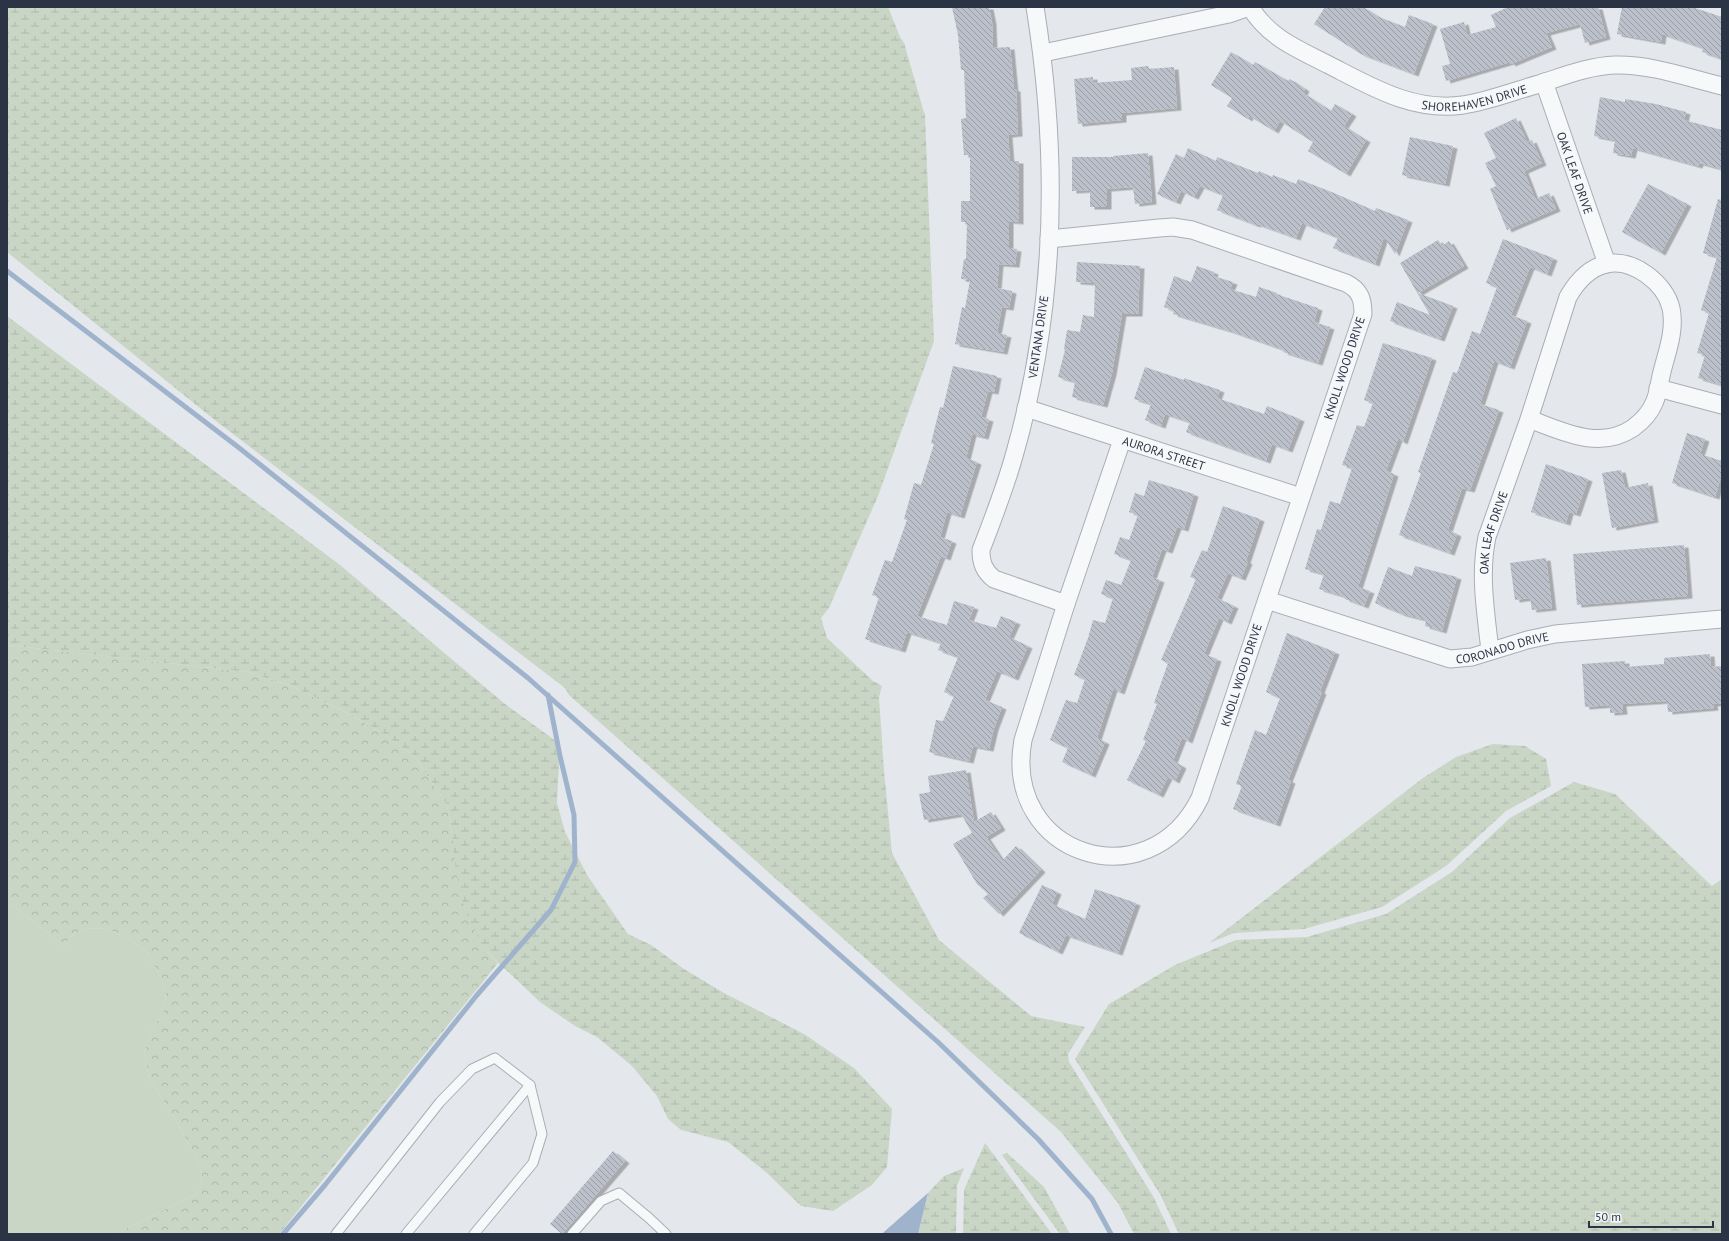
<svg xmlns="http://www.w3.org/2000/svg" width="1729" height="1241" viewBox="0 0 1729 1241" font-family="'PT Sans',sans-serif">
  <defs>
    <pattern id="forest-crowns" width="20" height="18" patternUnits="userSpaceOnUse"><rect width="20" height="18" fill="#c9d6c5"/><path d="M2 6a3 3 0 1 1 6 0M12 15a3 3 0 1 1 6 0" fill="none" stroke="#adb8ab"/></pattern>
    <pattern id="wetland-marsh" width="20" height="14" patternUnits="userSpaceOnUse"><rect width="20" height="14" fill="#c9d6c5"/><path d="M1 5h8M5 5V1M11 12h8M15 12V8" fill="none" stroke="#adb8ab"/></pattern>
    <pattern id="building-back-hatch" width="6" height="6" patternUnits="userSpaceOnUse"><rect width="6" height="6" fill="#bbc0ca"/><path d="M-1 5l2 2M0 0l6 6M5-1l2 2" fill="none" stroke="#989da6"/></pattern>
    <filter id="shadow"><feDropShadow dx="4.5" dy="2.5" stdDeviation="0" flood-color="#0004"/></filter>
  </defs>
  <rect width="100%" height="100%" fill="#e4e7ec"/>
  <polygon fill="#c9d6c5" points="7,901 64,946 70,937 85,928 108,929 129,939 147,952 161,978 166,993 164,1011 152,1030 144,1053 149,1078 175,1119 201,1167 202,1185 197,1193 116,1234 7,1234"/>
  <polygon fill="url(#forest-crowns)" points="7,645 247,672 289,685 347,713 384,734 414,756 447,805 452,834 485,950 498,963 279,1234 116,1234 197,1193 202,1185 201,1167 175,1119 149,1078 144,1053 152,1030 164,1011 166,993 161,978 147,952 129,939 108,929 85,928 70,937 64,946 7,901"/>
  <g fill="url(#wetland-marsh)">
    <polygon points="7,7 888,7 900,37 904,43 925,116 934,341 878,496 829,608 821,618 827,638 873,681 882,686 879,697 884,771 892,853 939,940 1031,1016 1085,1027 1068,1054 1069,1062 1153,1196 1171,1234 1134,1234 1118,1203 1061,1132 569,695 565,688 216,421 7,252"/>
    <polygon points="7,316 340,565 505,704 560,744 557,803 565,832 587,875 628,934 651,945 684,969 724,993 804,1034 854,1068 892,1109 887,1167 872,1185 833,1211 801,1206 767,1173 728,1142 681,1130 668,1119 657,1096 632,1066 597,1037 575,1026 540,1002 485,950 464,909 456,871 452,834 447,805 414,756 384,734 347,713 289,685 247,672 7,645"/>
    <polygon points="1493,744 1525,746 1546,759 1551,786 1506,811 1446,866 1382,907 1304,929 1234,933 1209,943 1423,778 1456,757"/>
    <polygon points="1574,782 1615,794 1712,886 1722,879 1722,1234 1179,1234 1160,1194 1075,1059 1109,1004 1175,965 1236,940 1307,937 1386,914 1452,872 1510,818"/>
    <polygon points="985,1143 1052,1234 963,1234 964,1190"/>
    <polygon points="1007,1153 1044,1187 1070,1234 1060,1234 1002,1155"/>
    <polygon points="964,1168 957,1186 956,1234 918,1234 928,1193 944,1176"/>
  </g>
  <polygon fill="#9fb4cc" points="928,1193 918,1234 882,1234 885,1231"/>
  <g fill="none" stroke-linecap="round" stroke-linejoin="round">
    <g stroke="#9fb4cc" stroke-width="5">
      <polyline points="7,271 238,447 528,678 939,1043 1038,1139 1092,1199 1111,1234"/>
      <polyline points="283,1234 325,1185 477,995 551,910 575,862 574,815 560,756 548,695"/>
    </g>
  </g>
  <g fill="url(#building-back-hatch)" filter="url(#shadow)">
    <polygon points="952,7 989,7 992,22 993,48 1010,47 1014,89 1016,89 1018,134 1008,135 1010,161 1019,161 1019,222 1009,221 1009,248 1017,249 1015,265 999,264 997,288 1012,291 1009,308 1002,307 997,333 1007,335 1003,352 955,344 962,307 965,308 970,280 961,279 964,259 966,259 967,222 961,222 961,201 970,201 970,155 964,155 961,119 966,118 964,70 961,70 958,35"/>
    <polygon points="1325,7 1363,7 1379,17 1405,27 1409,15 1433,24 1414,74 1361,54 1314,24"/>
    <polygon points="1508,7 1598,7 1606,37 1585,43 1580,24 1546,33 1552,47 1511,64 1510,62 1446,81 1442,66 1450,64 1440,29 1464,22 1467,35 1496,27 1491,15"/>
    <polygon points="1622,7 1692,7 1722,17 1722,59 1702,52 1703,48 1662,34 1661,42 1617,34"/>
    <polygon points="1231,52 1253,65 1255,62 1288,81 1290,79 1305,89 1303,93 1331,111 1335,104 1352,114 1344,126 1366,140 1346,174 1308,151 1313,142 1280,121 1274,131 1249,116 1248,119 1227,106 1232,98 1211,85"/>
    <polygon points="1148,66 1149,69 1174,67 1177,108 1122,113 1122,120 1078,124 1074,79 1093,77 1093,83 1132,80 1131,68"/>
    <polygon points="1600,97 1625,102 1625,99 1656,104 1686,112 1684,120 1722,130 1722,169 1699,163 1698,166 1633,148 1631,156 1613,153 1615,140 1594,136"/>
    <polygon points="1516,118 1527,142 1532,140 1542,163 1524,171 1535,199 1549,193 1556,209 1507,230 1490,189 1496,186 1485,163 1496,158 1484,133"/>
    <polygon points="1410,137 1453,146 1445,184 1402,175"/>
    <polygon points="1188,148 1216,161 1217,157 1258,173 1259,171 1272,177 1273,175 1296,184 1298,179 1334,193 1375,211 1376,208 1408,220 1395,254 1384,237 1375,264 1333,248 1338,238 1302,223 1296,238 1257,224 1256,225 1217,210 1223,195 1200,186 1194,197 1181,191 1176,202 1157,194 1176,154 1184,158"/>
    <polygon points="1148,153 1152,202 1135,204 1133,187 1107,189 1107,207 1090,207 1090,190 1072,191 1072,157 1113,157 1113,156"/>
    <polygon points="1648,184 1687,204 1661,253 1622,232"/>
    <polygon points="1718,199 1722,200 1722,385 1698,378 1705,355 1697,353 1709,313 1701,310 1717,257 1703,253"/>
    <polygon points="1503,239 1553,258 1547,274 1530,267 1511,315 1527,321 1510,367 1494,361 1480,404 1499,410 1470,490 1462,488 1448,530 1457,534 1450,553 1399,535 1421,473 1418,472 1453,372 1457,373 1472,331 1480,334 1497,287 1486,283"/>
    <polygon points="1438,240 1442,246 1449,241 1464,266 1418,293 1453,306 1440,339 1390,321 1397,302 1430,315 1400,263"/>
    <polygon points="1077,262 1140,266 1138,314 1122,314 1112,373 1103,405 1072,397 1075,382 1058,377 1065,350 1064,349 1067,330 1080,332 1083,315 1094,317 1095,283 1076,282"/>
    <polygon points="1197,266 1214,272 1213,276 1233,282 1230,289 1256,297 1259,287 1277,293 1276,294 1318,308 1314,322 1330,327 1318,363 1283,352 1284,350 1230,331 1173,314 1174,311 1164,307 1174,276 1191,282"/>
    <polygon points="1383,343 1432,358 1403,442 1398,439 1386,471 1394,474 1358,587 1370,591 1364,606 1345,599 1346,597 1319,589 1324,574 1305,569 1317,529 1321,530 1330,501 1340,504 1352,468 1342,465 1357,425 1364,427 1373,403 1364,400"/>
    <polygon points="953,366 997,376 994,392 988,391 981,417 989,419 984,437 972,434 966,458 977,462 960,516 947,512 940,537 952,541 946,558 941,556 917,616 947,625 954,601 974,607 969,620 996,628 1001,616 1016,622 1009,637 1028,646 1014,678 997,671 985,700 1002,707 994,728 989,749 973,746 969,761 929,752 936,720 943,721 954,696 944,692 958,657 938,650 941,643 907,632 901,650 865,639 879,597 872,595 885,560 892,562 907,520 904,519 914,483 921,485 934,444 931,443 940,407 943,408"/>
    <polygon points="1145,367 1184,380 1184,378 1220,390 1217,398 1264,414 1267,406 1300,419 1288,450 1272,444 1266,461 1186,432 1190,422 1165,414 1161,426 1145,420 1151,404 1134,399"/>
    <polygon points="1687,433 1705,439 1700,454 1722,461 1722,474 1715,497 1672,483"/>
    <polygon points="1546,464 1588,479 1576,514 1569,512 1566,523 1531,512"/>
    <polygon points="1621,470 1625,488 1648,483 1654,520 1612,528 1602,473"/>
    <polygon points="1149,480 1194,494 1184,529 1177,527 1168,551 1162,549 1152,577 1160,580 1120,692 1113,689 1097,738 1105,742 1091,775 1062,762 1068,748 1050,740 1066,700 1077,703 1085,679 1074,675 1088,638 1093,620 1105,623 1113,598 1101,594 1106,580 1121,585 1131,560 1114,554 1120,537 1129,540 1138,515 1129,512 1135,493 1144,496"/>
    <polygon points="1223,506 1260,519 1246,561 1248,562 1241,578 1228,573 1217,598 1234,606 1227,622 1219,618 1204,654 1217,659 1188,741 1182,738 1173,761 1182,766 1175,781 1168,777 1159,795 1127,780 1146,741 1143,740 1157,704 1154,703 1168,663 1161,660 1196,579 1190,577 1202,550 1207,552"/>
    <polygon points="1684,545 1688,596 1577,605 1573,554"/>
    <polygon points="1546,558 1552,608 1532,610 1530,598 1515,600 1510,563"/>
    <polygon points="1415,566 1457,577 1442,631 1425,626 1426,620 1402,614 1375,603 1388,567 1412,576"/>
    <polygon points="1287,633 1335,652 1320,691 1322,692 1288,780 1291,781 1276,824 1233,809 1242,786 1236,784 1255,730 1266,735 1280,698 1266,692"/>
    <polygon points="1710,654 1711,667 1722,666 1722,703 1713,704 1714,708 1668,712 1667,701 1622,704 1623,712 1610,713 1610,705 1585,707 1582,664 1625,661 1625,667 1664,664 1664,658"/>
    <polygon points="966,770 974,822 991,812 1001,828 986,837 1002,861 1016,846 1041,870 999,914 983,898 988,894 977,884 953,844 972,833 961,814 924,820 919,794 930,792 928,776"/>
    <polygon points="1042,885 1057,892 1052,904 1085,919 1095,889 1136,903 1118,953 1066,935 1058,952 1019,933"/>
    <polygon points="613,1151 625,1161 562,1234 550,1224"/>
  </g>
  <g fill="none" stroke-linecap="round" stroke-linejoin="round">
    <defs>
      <g id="service">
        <polyline points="336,1234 440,1102 472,1069 495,1058 530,1085 542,1134 533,1163 474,1234"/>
        <polyline points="406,1234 530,1085"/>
        <polyline points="572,1234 601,1201 619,1193 649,1218 666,1234"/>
      </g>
      <g id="minor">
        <path d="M1035 7C1059 156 1056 310 1014 456 1005 488 993 519 981 550 981 563 984 571 994 579L1066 604"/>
        <path id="s1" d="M1250 7C1269 38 1298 49 1329 65 1372 87 1413 112 1463 105 1489 101 1514 91 1539 84 1564 76 1589 66 1615 65 1651 64 1688 78 1722 86"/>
        <polyline points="1043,53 1229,14 1249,7"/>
        <path id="s2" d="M1544 82 1607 264"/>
        <path d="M1049 239 1159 228 1173 227 1192 230 1346 283C1360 290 1363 299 1363 314L1200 798C1148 903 1002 855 1023 740L1066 604 1122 440"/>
        <polyline points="1658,388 1722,405"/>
        <path id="s3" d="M1026 408 1301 497"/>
        <path id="s4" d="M1267 600 1450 659 1472 657 1527 640 1555 634 1722 619"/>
        <path id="s5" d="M1490 651C1486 613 1479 575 1487 537L1529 419 1568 297C1576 283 1589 268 1606 264 1633 258 1665 283 1671 308 1676 331 1666 354 1661 376 1659 385 1658 395 1654 403 1650 413 1641 422 1633 428 1599 451 1562 431 1529 419"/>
      </g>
    </defs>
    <use href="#service" stroke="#a9aeb7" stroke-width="11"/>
    <use href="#minor" stroke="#a9aeb7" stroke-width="19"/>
    <use href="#service" stroke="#f7f8fa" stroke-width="9"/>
    <use href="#minor" stroke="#f7f8fa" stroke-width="17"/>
  </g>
  <g text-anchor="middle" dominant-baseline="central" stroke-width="3" stroke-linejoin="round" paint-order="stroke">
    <g font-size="12" fill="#2b3445" stroke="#f4f6f9">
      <text stroke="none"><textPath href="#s1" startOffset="254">SHOREHAVEN DRIVE</textPath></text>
      <text stroke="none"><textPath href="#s2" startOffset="96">OAK LEAF DRIVE</textPath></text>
      <text transform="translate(1038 337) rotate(-82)">VENTANA DRIVE</text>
      <text transform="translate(1344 368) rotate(-72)">KNOLL WOOD DRIVE</text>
      <text stroke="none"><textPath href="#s3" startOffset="145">AURORA STREET</textPath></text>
      <text stroke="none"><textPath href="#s5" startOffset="120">OAK LEAF DRIVE</textPath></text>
      <text stroke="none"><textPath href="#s4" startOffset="246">CORONADO DRIVE</textPath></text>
      <text transform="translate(1241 675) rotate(-72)">KNOLL WOOD DRIVE</text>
    </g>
  </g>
  <rect width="1729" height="1241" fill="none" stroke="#2b3445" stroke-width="16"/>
  <path d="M1589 1221v6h124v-6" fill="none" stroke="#2b3445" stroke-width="2"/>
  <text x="1595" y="1221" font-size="12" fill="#2b3445" stroke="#f4f6f9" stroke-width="3" paint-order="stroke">50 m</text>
</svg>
